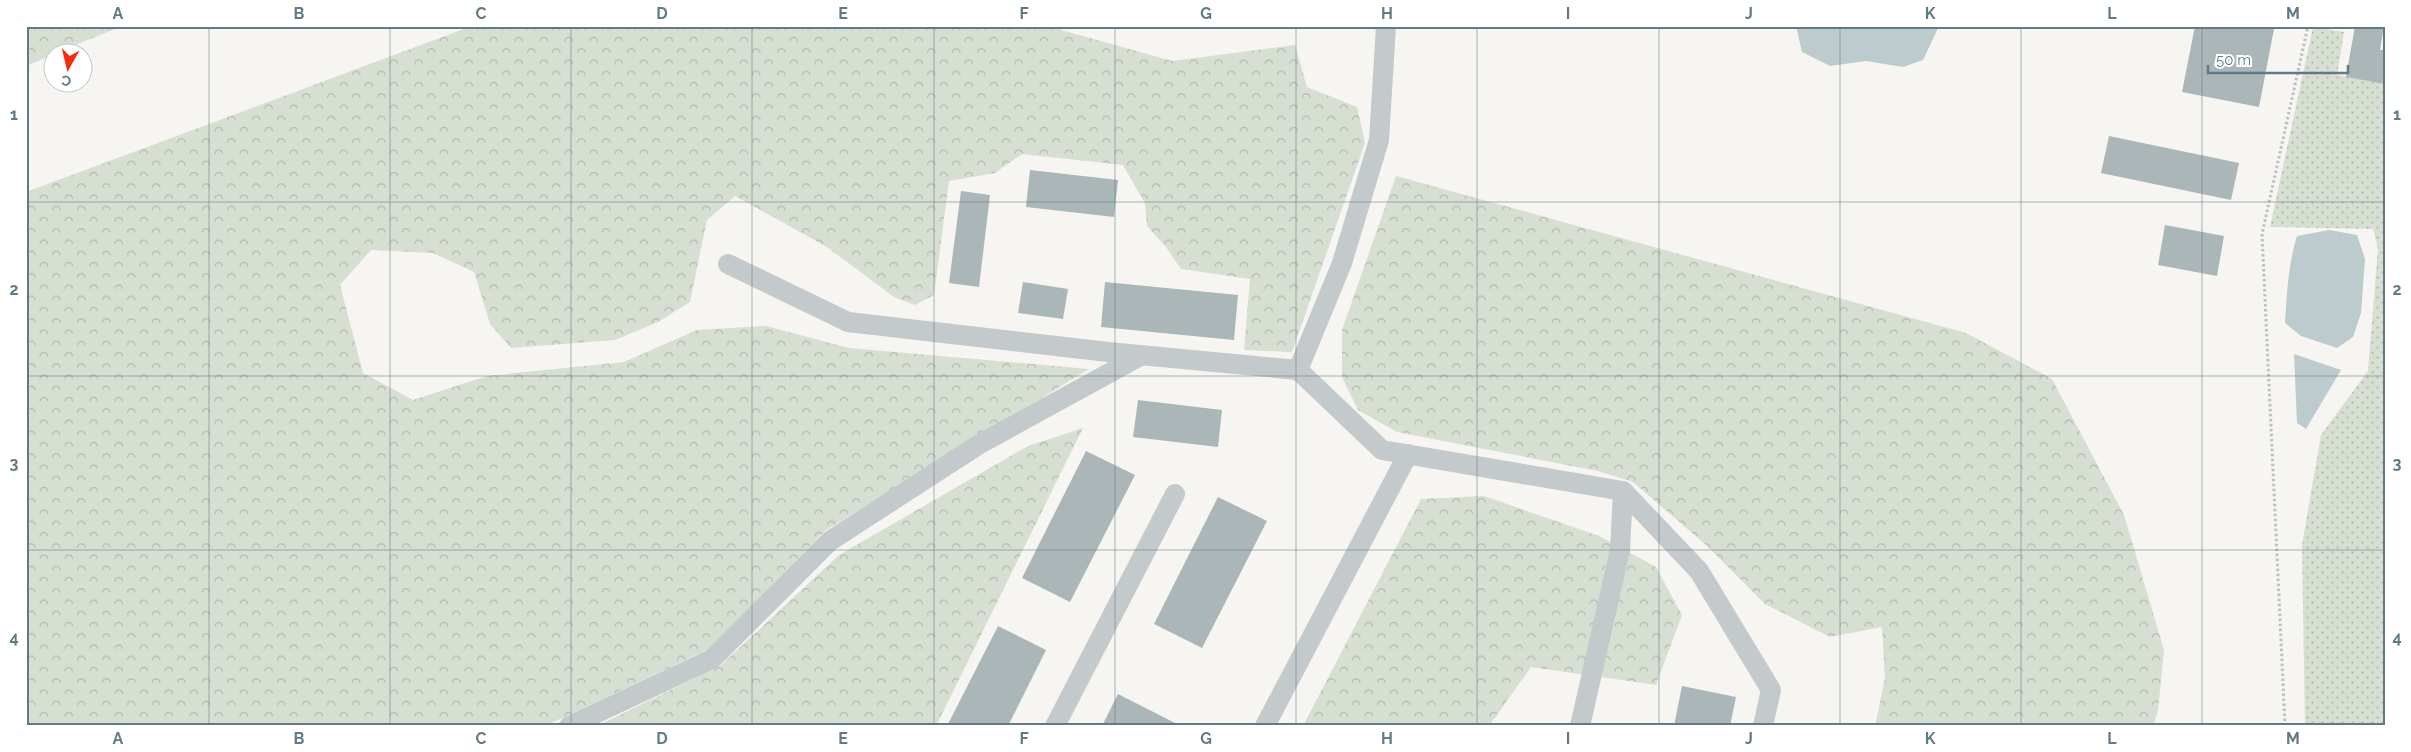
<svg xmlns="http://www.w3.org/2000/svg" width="2411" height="752" viewBox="0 0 2411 752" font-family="Raleway,sans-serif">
  <defs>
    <pattern id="grass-dots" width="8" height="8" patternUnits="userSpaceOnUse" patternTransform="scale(1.25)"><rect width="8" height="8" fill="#d7ded2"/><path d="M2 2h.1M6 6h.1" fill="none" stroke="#b2b9b0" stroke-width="1.8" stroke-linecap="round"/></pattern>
    <pattern id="forest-crowns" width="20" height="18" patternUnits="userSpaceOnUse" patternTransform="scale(1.25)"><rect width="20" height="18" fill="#d7ded2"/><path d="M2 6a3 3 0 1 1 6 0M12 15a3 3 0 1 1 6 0" fill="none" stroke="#b2b9b0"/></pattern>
  </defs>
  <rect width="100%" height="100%" fill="#f6f5f1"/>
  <polygon fill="url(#grass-dots)" points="2313,27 2344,32 2337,75 2385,84 2385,726 2305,726 2302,545 2321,435 2368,371 2378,249 2373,229 2270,227"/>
  <g fill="url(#forest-crowns)">
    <polygon points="26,26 122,26 58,52 52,52 52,55 26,66"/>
    <polygon points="472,26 1047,26 1172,61 1295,45 1307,87 1357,107 1365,143 1292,352 1244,350 1250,279 1181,269 1166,247 1147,226 1145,203 1123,165 1022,154 995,173 949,181 934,295 915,305 894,297 827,247 735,196 707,220 690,302 658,322 615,340 511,348 490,324 474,272 433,253 371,250 340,285 363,373 413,400 487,376 624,362 697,330 766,326 849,348 1089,369 825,531 709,649 545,726 26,726 26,192"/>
    <polygon points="1396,176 1966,333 2052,379 2124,515 2164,650 2158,711 2153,726 1875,726 1885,678 1882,627 1830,637 1765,604 1706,545 1633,482 1598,471 1397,432 1358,410 1342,377 1342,330"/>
    <polygon points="1083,428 936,726 597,726 720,666 839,555 1028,446"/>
    <polygon points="1484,496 1599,536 1656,567 1682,615 1656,685 1531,667 1489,726 1303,726 1421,499"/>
  </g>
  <g fill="#bdcbcf">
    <polygon points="1796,26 1939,26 1923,60 1903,67 1866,61 1830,66 1802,52"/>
    <path d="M2329 230 2357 235 2365 259 2361 313 2353 337 2337 348 2301 336 2285 323C2287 293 2288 265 2297 236Z"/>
    <polygon points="2294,354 2341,370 2306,429 2297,423"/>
  </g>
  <g fill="#abb6b9">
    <polygon points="2195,26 2258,26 2274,29 2259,107 2182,92"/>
    <polygon points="2355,26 2384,26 2380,50 2385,50 2385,84 2346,77"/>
    <polygon points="2109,136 2239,163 2231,200 2101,173"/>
    <polygon points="1030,170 1118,180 1114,217 1026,207"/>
    <polygon points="961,191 990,195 979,287 949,283"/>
    <polygon points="2165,225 2224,236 2217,276 2158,265"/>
    <polygon points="1023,282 1068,289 1063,319 1018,313"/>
    <polygon points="1105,282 1238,295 1234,340 1101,327"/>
    <polygon points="1138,400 1222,410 1218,447 1133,437"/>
    <polygon points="1086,451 1135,475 1070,602 1022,578"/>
    <polygon points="1218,497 1267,521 1202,648 1154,624"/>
    <polygon points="998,626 1046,650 1008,726 947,726"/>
    <polygon points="1682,686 1736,697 1730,726 1674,726"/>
    <polygon points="1118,694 1181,726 1102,726"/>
  </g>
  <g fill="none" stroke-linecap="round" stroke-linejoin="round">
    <polyline stroke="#bdc0c2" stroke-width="3" stroke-dasharray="2.5 2.5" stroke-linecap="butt" points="2285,726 2262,234 2308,26"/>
    <g stroke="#c4c9cb" stroke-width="20">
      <polyline points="728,264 848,322 1108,352 1298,370 1342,263 1379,140 1386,26"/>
      <polyline points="1298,370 1382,450 1623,491 1620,550 1580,726"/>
      <polyline points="1623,491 1699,571 1771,690 1763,726"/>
      <polyline points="569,726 712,659 830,541 978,445 1142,355"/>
      <polyline points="1055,726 1175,494"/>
      <polyline points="1265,726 1408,454"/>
    </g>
  </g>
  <path fill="none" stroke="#617a85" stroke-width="1" stroke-opacity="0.55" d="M209 26V726M390 26V726M571 26V726M752 26V726M934 26V726M1115 26V726M1296 26V726M1477 26V726M1659 26V726M1840 26V726M2021 26V726M2202 26V726M26 202H2385M26 376H2385M26 550H2385"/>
  <rect width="2411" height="752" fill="none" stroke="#ffffff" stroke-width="55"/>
  <g transform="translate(68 68) rotate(188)"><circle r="24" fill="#ffffff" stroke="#c0cace"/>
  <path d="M0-4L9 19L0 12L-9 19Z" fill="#f52b12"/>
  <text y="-8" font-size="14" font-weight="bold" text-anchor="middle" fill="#617a85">С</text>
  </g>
  <path d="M2208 65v8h140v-8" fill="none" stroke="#617a85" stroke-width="2.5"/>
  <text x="2216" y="65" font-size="15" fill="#617a85" stroke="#ffffff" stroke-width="4" paint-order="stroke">50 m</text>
  <rect x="28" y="28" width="2356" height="696" fill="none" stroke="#617a85" stroke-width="2"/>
  <g font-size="16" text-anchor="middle" font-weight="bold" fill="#617a85">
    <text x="118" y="19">A</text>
    <text x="299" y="19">B</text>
    <text x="481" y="19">C</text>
    <text x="662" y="19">D</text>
    <text x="843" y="19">E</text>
    <text x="1024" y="19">F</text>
    <text x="1206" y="19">G</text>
    <text x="1387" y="19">H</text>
    <text x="1568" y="19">I</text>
    <text x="1749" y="19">J</text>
    <text x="1930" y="19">K</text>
    <text x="2112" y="19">L</text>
    <text x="2293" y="19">M</text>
    <text x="14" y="120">1</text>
    <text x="2397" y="120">1</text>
    <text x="14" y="295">2</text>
    <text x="2397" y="295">2</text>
    <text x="14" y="469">3</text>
    <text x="2397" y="469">3</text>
    <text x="14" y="643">4</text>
    <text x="2397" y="643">4</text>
    <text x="118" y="744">A</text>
    <text x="299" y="744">B</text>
    <text x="481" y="744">C</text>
    <text x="662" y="744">D</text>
    <text x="843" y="744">E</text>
    <text x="1024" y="744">F</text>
    <text x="1206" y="744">G</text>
    <text x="1387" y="744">H</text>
    <text x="1568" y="744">I</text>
    <text x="1749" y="744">J</text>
    <text x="1930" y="744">K</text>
    <text x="2112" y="744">L</text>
    <text x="2293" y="744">M</text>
  </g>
</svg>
